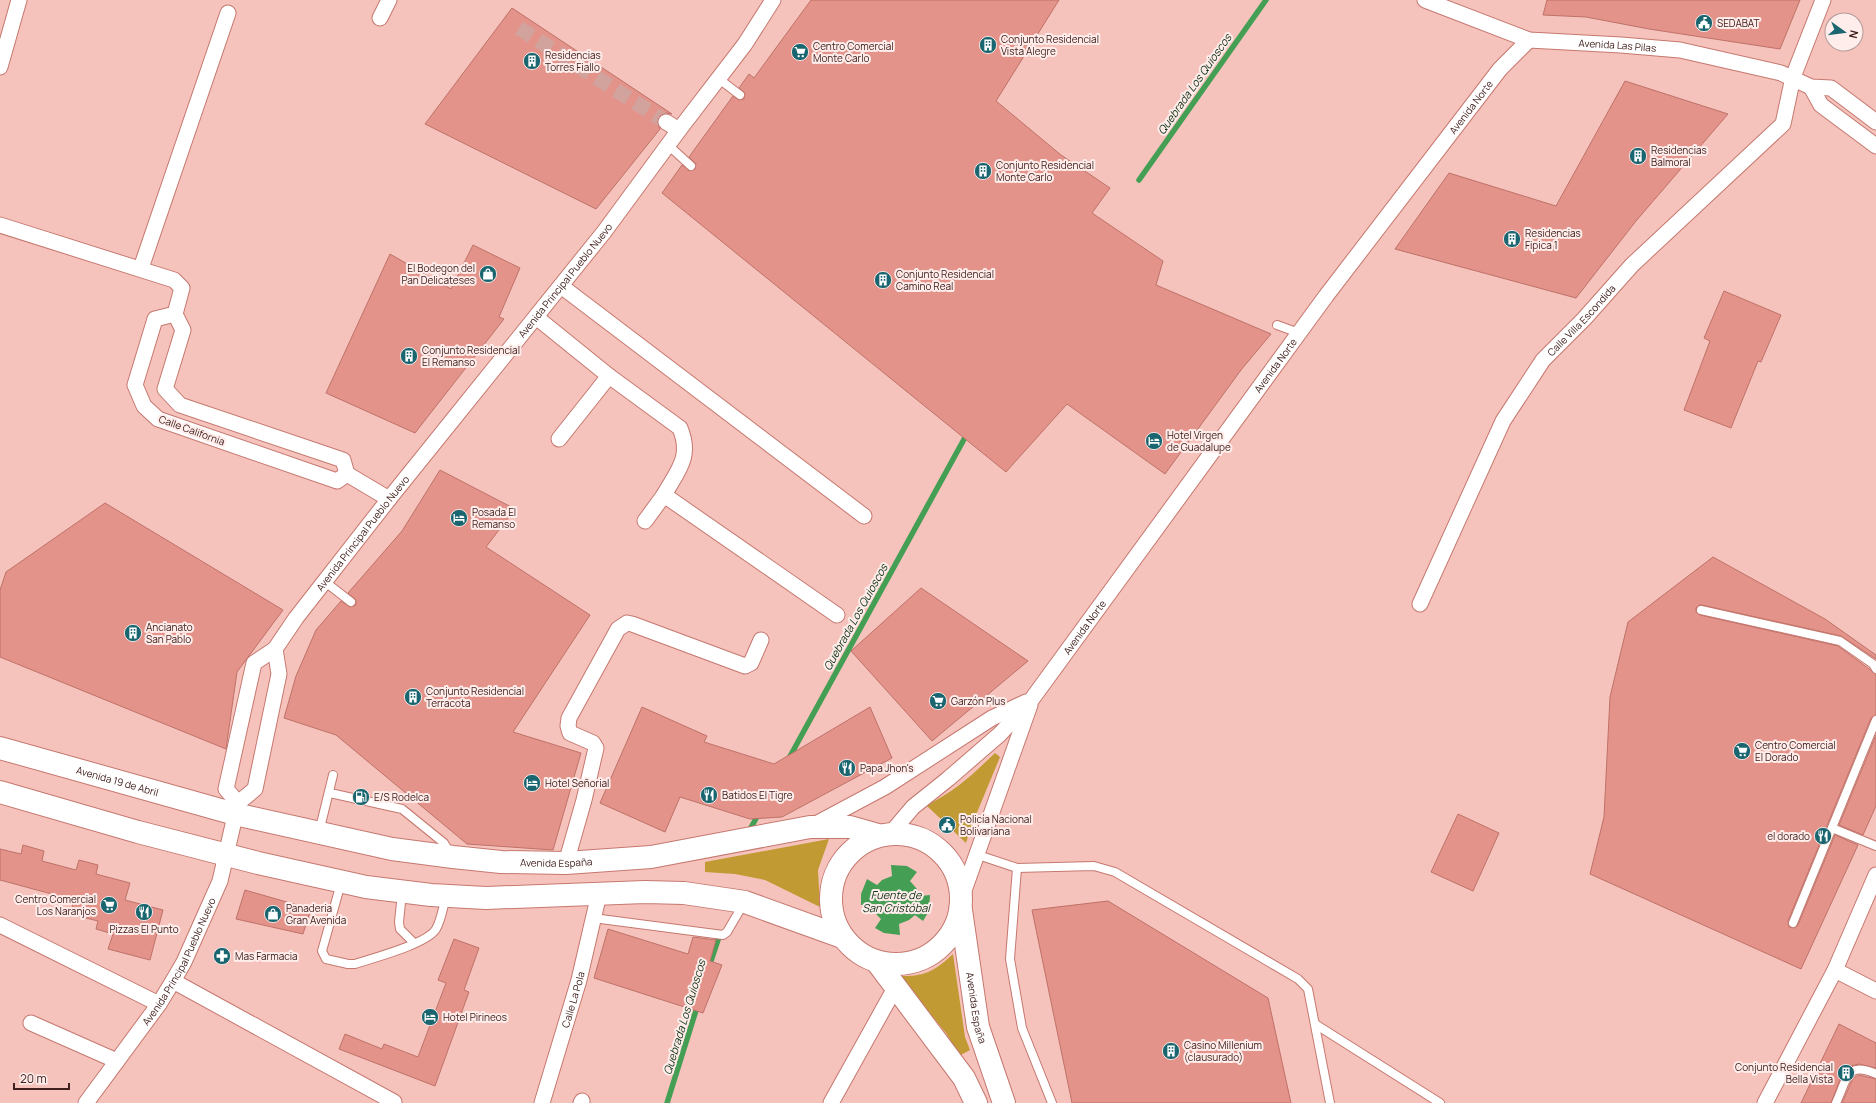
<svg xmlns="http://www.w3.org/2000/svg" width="1876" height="1103" viewBox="0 0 1876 1103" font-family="Manrope,sans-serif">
  <rect width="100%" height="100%" fill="#f6c3bc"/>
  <g fill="#c19a33">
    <path d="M995 753 1000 757 971 827 966 843 926 805C954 793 974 773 995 753Z"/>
    <polygon points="829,839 818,870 820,907 765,880 735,874 705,872 705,862"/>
    <path d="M953 954 965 1037 970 1050 959 1056 946 1033 899 976C924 977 935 971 953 954Z"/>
  </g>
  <polygon fill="#449f55" points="891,865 907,866 917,872 910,881 917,889 920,896 930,895 929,911 923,921 915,915 909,920 899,924 900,935 884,933 875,928 881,919 876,914 872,904 861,905 861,894 867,879 877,885 882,880 892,876"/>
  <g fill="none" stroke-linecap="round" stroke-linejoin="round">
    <g stroke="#449f55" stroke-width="5.5">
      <polyline points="1139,180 1266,0"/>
      <polyline points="788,760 968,432"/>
      <polyline points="748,833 759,813"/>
      <polyline points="709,967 719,937"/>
      <polyline points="667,1103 698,1004"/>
    </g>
  </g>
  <g fill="#e39389" stroke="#be7269">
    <polygon points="811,0 1059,0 996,101 1061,155 1110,188 1092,213 1163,261 1156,285 1271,334 1241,370 1165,474 1067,404 1006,472 662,193 682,165 689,171 695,169 696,164 689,157 733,96 739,100 744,99 745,93 739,88 749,74 754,78"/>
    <polygon points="1547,0 1800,0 1780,49 1649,29 1586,17 1543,15"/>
    <polygon points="512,8 672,114 666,113 659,117 657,122 660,129 596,209 425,124"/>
    <polygon points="1625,81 1728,114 1636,221 1576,298 1395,249 1449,173 1556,206"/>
    <polygon points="473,245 520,268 499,317 504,319 415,433 326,393 390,254 451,289"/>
    <polygon points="1724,291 1781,315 1761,362 1758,361 1731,428 1684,410 1710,341 1704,338"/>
    <polygon points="440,470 515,509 486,547 590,615 513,732 581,753 553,850 467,844 336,735 284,718 296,676 316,630 341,601 350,607 356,605 356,600 348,593 402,531"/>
    <polygon points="105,503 283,610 237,672 226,749 0,657 0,590 6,572"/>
    <polygon points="1713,557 1825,619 1876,655 1876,659 1841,636 1702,605 1699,605 1696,608 1696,612 1700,615 1838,646 1876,674 1876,715 1871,718 1788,921 1789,927 1794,928 1798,925 1835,835 1858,845 1801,969 1590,874 1604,817 1610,697 1628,622"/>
    <polygon points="921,588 1028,661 932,741 851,651"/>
    <polygon points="642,707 707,736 704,742 774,764 870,707 892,758 782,817 750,819 680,797 665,832 600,803"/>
    <polygon points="1876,735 1876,806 1863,835 1839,825"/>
    <polygon points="1458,814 1499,833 1473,891 1431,872"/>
    <polygon points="23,845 44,851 42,861 76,870 79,860 98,865 96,874 130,883 125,900 163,910 150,960 108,949 113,934 96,929 98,921 70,914 74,900 0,880 0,849 21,854"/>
    <polygon points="245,890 311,909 303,934 236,919"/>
    <polygon points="1108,901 1268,998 1291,1103 1072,1103 1032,910"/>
    <polygon points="608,929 688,954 693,937 716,940 710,961 722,965 703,1013 594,978"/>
    <polygon points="454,939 479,948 464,990 469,992 435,1086 339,1049 345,1034 382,1049 384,1044 418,1057 446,983 438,980"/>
    <polygon points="1839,1024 1876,1043 1876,1068 1859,1064 1851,1066 1841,1077 1831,1103 1801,1103"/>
    <polygon points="1859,1075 1876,1079 1876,1103 1842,1103 1853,1078"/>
  </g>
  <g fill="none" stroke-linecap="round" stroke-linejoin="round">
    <polyline stroke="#d2a29c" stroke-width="15" stroke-dasharray="15 8" stroke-linecap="butt" points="519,28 666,122"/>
    <defs>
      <g id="lane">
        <polyline points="719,79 740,95"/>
        <polyline points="668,145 691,166"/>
        <polyline points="1277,325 1299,333"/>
        <polyline points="324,581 351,602"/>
        <polyline points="1701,610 1840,641 1873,664 1876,669"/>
        <polyline points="330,793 402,809 444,843 450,853"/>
        <polyline points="1832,828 1876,846"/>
        <polyline points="319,832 333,775"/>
        <polyline points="978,855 1017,868 1094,866 1115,872 1298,979 1308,989 1330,1103"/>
        <polyline points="1017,868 1010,959 1022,1028 1052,1103"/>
        <path d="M341 883 322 951 326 959 348 964H355C373 958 427 944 436 929 441 921 443 907 446 897"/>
        <polyline points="402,893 399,922 400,929 414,943"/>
        <polyline points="593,918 723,935 727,932 744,903"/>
        <polyline points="1793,923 1876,720"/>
        <polyline points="1315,1024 1440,1103"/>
        <path d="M1836 1103C1847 1080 1846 1060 1876 1074"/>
      </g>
      <g id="street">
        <path id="s1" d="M1425 0 1529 40 1621 45 1680 50 1781 73 1811 87 1831 88 1876 122"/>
        <polyline points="380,18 389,0"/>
        <polyline points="0,67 19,0"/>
        <polyline points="1811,87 1821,105 1876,146"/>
        <polyline points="666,122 679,130"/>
        <polyline points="0,225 174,280 182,288 175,314 183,330 165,389 180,405 343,460 347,474 337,481 158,419 144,406 135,385 155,319 175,314"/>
        <polyline points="141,268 228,13"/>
        <polyline points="561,286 864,516"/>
        <path d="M536 317 609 376 680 428C692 457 678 470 664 495L837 615"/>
        <polyline points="559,439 609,376"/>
        <polyline points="347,474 389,499"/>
        <polyline points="645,521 664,495"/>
        <path id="s2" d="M1420 604 1503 421 1543 360 1584 319 1632 265 1783 124 1793 77 1823 0"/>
        <path id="s3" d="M238 803 226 789 254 663 275 649 296 618 389 499 604 232 679 130 745 44 773 0"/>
        <polyline points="812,826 885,787 992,718 1026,702"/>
        <path id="s4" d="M891 833 913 807 948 779 1000 734 1032 699 1326 296 1500 69 1529 40"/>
        <polyline points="566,863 584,800 596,748 593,743 570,733 568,726 569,718 618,629 627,623 632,624 745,666 751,663 761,640"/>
        <polyline points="1876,875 1835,970 1876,991"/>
        <polyline points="961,899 1030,705"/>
        <polyline points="0,925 159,1004"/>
        <polyline points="173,981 394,1102"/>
        <polyline points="31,1023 117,1061"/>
        <path id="s5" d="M86 1103 159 1004 173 981 184 962 220 881 238 803 255 789 279 674 275 649"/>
        <path id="s6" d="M542 1103 579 980 599 894"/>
        <polyline points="581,1103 582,1101"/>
        <polyline points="831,1103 895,988"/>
        <polyline points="1765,1103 1835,970"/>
      </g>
      <g id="secondary">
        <path id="s7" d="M0 748 235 814 392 849 453 857 501 862 566 863 651 857 810 827H850L878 835"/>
        <polyline points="0,792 138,832 258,863 366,887 431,895 486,898 645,892 684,893 745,902 842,937"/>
        <circle cx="896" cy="899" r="65"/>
        <path id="s8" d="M961 910 978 1027 1004 1103"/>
        <polyline points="877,962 964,1078 976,1103"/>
      </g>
    </defs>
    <use href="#lane" stroke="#c5786f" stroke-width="10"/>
    <use href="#street" stroke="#c5786f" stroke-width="17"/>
    <use href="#secondary" stroke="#c5786f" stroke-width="24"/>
    <use href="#lane" stroke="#fff" stroke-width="8"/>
    <use href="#street" stroke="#fff" stroke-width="15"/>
    <use href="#secondary" stroke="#fff" stroke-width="22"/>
  </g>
  <defs>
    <symbol id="civic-disc" viewBox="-11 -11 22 22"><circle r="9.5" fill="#1a6670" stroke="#ffedeb"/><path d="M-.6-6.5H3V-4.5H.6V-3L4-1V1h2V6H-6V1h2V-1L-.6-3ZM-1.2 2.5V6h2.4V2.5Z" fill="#fff"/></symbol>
    <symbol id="building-disc" viewBox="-11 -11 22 22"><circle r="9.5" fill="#1a6670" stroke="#ffedeb"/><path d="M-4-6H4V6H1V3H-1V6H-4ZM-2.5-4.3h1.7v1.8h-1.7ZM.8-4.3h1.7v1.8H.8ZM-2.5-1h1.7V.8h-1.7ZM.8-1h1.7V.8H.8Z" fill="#fff"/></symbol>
    <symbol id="supermarket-disc" viewBox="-11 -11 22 22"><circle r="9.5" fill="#1a6670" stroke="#ffedeb"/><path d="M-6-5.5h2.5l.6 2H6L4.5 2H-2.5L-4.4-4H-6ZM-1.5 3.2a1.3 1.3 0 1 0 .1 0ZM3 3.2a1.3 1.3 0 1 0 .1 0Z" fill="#fff"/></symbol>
    <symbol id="shop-disc" viewBox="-11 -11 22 22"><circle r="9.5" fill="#1a6670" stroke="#ffedeb"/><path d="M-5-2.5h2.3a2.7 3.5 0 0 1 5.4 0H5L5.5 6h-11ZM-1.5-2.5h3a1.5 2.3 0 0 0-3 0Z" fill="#fff"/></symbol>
    <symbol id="hotel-disc" viewBox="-11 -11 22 22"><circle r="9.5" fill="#1a6670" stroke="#ffedeb"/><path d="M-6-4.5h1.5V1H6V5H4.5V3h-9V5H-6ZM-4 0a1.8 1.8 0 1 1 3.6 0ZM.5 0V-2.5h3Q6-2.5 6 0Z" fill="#fff"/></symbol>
    <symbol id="restaurant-disc" viewBox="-11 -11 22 22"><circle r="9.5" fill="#1a6670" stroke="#ffedeb"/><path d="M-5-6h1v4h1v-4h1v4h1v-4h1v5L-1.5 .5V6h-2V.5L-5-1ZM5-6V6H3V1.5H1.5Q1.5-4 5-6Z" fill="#fff"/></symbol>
    <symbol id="fuel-disc" viewBox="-11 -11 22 22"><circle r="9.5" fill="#1a6670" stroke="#ffedeb"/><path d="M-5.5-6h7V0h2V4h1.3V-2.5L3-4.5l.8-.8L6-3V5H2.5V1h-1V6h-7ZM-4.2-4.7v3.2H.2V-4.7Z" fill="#fff"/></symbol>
    <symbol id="pharmacy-disc" viewBox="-11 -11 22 22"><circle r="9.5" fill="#1a6670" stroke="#ffedeb"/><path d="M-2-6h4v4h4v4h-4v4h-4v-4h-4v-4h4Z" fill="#fff"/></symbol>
  </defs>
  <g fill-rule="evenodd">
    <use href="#civic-disc" x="1694" y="13" width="20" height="20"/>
    <use href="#building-disc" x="978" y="35" width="20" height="20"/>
    <use href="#supermarket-disc" x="790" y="42" width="20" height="20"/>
    <use href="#building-disc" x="522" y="51" width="20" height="20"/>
    <use href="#building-disc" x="1628" y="146" width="20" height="20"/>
    <use href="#building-disc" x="973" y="161" width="20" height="20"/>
    <use href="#building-disc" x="1502" y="229" width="20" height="20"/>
    <use href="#shop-disc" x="478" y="264" width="20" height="20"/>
    <use href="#building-disc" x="873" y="270" width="20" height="20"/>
    <use href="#building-disc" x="399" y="346" width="20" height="20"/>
    <use href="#hotel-disc" x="1144" y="431" width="20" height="20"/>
    <use href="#hotel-disc" x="449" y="508" width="20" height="20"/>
    <use href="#building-disc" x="123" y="623" width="20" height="20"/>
    <use href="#building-disc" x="403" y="687" width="20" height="20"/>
    <use href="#supermarket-disc" x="928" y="691" width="20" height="20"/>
    <use href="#supermarket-disc" x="1732" y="741" width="20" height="20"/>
    <use href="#restaurant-disc" x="837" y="758" width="20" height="20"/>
    <use href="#hotel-disc" x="522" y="773" width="20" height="20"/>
    <use href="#restaurant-disc" x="699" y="785" width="20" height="20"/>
    <use href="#fuel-disc" x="351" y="787" width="20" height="20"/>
    <use href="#civic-disc" x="937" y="815" width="20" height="20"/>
    <use href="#restaurant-disc" x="1813" y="826" width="20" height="20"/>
    <use href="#supermarket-disc" x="99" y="895" width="20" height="20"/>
    <use href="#restaurant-disc" x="134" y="902" width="20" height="20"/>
    <use href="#shop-disc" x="263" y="904" width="20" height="20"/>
    <use href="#pharmacy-disc" x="212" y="946" width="20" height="20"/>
    <use href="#hotel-disc" x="420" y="1007" width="20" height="20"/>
    <use href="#building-disc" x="1161" y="1041" width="20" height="20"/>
    <use href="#building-disc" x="1836" y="1063" width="20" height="20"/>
  </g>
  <g text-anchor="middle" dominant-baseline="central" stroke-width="4" stroke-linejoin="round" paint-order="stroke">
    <g font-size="10" fill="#40201d" stroke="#ffedeb" text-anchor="start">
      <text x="1717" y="23">SEDABAT</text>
      <text x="1001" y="39">Conjunto Residencial<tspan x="1001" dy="12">Vista Alegre</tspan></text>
      <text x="813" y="46">Centro Comercial<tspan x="813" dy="12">Monte Carlo</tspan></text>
      <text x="545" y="55">Residencias<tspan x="545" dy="12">Torres Fiallo</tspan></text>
      <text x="1651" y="150">Residencias<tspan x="1651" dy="12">Balmoral</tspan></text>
      <text x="996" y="165">Conjunto Residencial<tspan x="996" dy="12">Monte Carlo</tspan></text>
      <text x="1525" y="233">Residencias<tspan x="1525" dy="12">Fipica 1</tspan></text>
      <text x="475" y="268" text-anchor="end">El Bodegon del<tspan x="475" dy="12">Pan Delicateses</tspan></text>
      <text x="896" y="274">Conjunto Residencial<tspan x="896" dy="12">Camino Real</tspan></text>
      <text x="422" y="350">Conjunto Residencial<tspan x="422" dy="12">El Remanso</tspan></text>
      <text x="1167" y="435">Hotel Virgen<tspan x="1167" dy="12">de Guadalupe</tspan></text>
      <text x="472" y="512">Posada El<tspan x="472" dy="12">Remanso</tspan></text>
      <text x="146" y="627">Ancianato<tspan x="146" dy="12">San Pablo</tspan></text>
      <text x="426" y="691">Conjunto Residencial<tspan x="426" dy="12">Terracota</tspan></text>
      <text x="951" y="701">Garzón Plus</text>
      <text x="1755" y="745">Centro Comercial<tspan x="1755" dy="12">El Dorado</tspan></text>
      <text x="860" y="768">Papa Jhon's</text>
      <text x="545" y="783">Hotel Señorial</text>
      <text x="722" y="795">Batidos El Tigre</text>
      <text x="374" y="797">E/S Rodelca</text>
      <text x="960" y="819">Policía Nacional<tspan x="960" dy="12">Bolivariana</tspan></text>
      <text x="1810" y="836" text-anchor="end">el dorado</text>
      <text x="96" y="899" text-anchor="end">Centro Comercial<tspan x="96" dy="12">Los Naranjos</tspan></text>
      <text x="286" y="908">Panaderia<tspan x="286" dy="12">Gran Avenida</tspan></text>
      <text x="144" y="929" text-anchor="middle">Pizzas El Punto</text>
      <text x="235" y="956">Mas Farmacia</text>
      <text x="443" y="1017">Hotel Pirineos</text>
      <text x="1184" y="1045">Casino Millenium<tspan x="1184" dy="12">(clausurado)</tspan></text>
      <text x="1833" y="1067" text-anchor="end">Conjunto Residencial<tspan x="1833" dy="12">Bella Vista</tspan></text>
    </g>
    <g font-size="10" fill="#40201d" stroke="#ffedeb">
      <text stroke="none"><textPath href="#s1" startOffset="200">Avenida Las Pilas</textPath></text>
      <text stroke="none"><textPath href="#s4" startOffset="932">Avenida Norte</textPath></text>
      <text stroke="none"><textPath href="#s3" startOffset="642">Avenida Principal Pueblo Nuevo</textPath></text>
      <text stroke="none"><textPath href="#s2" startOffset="329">Calle Villa Escondida</textPath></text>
      <text stroke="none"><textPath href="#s4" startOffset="608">Avenida Norte</textPath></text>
      <text transform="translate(192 430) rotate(20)">Calle California</text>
      <text stroke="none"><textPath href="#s3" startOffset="318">Avenida Principal Pueblo Nuevo</textPath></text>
      <text stroke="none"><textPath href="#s4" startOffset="284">Avenida Norte</textPath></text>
      <text stroke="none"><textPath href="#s7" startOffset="122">Avenida 19 de Abril</textPath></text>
      <text stroke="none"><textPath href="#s7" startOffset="570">Avenida España</textPath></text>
      <text stroke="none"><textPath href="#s5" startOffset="170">Avenida Principal Pueblo Nuevo</textPath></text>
      <text stroke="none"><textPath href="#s6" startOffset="108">Calle La Pola</textPath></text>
      <text stroke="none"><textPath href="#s8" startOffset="99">Avenida España</textPath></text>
    </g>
    <g font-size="11" font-style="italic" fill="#0e3315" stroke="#ffedeb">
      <text transform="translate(1194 84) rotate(-55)">Quebrada Los Quioscos</text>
      <text transform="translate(855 617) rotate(-61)">Quebrada Los Quioscos</text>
      <text x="896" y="894">Fuente de<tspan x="896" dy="13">San Cristóbal</tspan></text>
      <text transform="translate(684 1017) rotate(-73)">Quebrada Los Quioscos</text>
    </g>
  </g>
  <g transform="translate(1844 32) rotate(104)"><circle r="19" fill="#ffedeb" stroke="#b39b99"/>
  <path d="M0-3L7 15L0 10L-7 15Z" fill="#1a6670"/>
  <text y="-6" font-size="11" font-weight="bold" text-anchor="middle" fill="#40201d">N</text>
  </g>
  <path d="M14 1083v6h55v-6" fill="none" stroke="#40201d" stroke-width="2"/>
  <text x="20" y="1083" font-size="12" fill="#40201d" stroke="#ffedeb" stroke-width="3" paint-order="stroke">20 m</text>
</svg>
